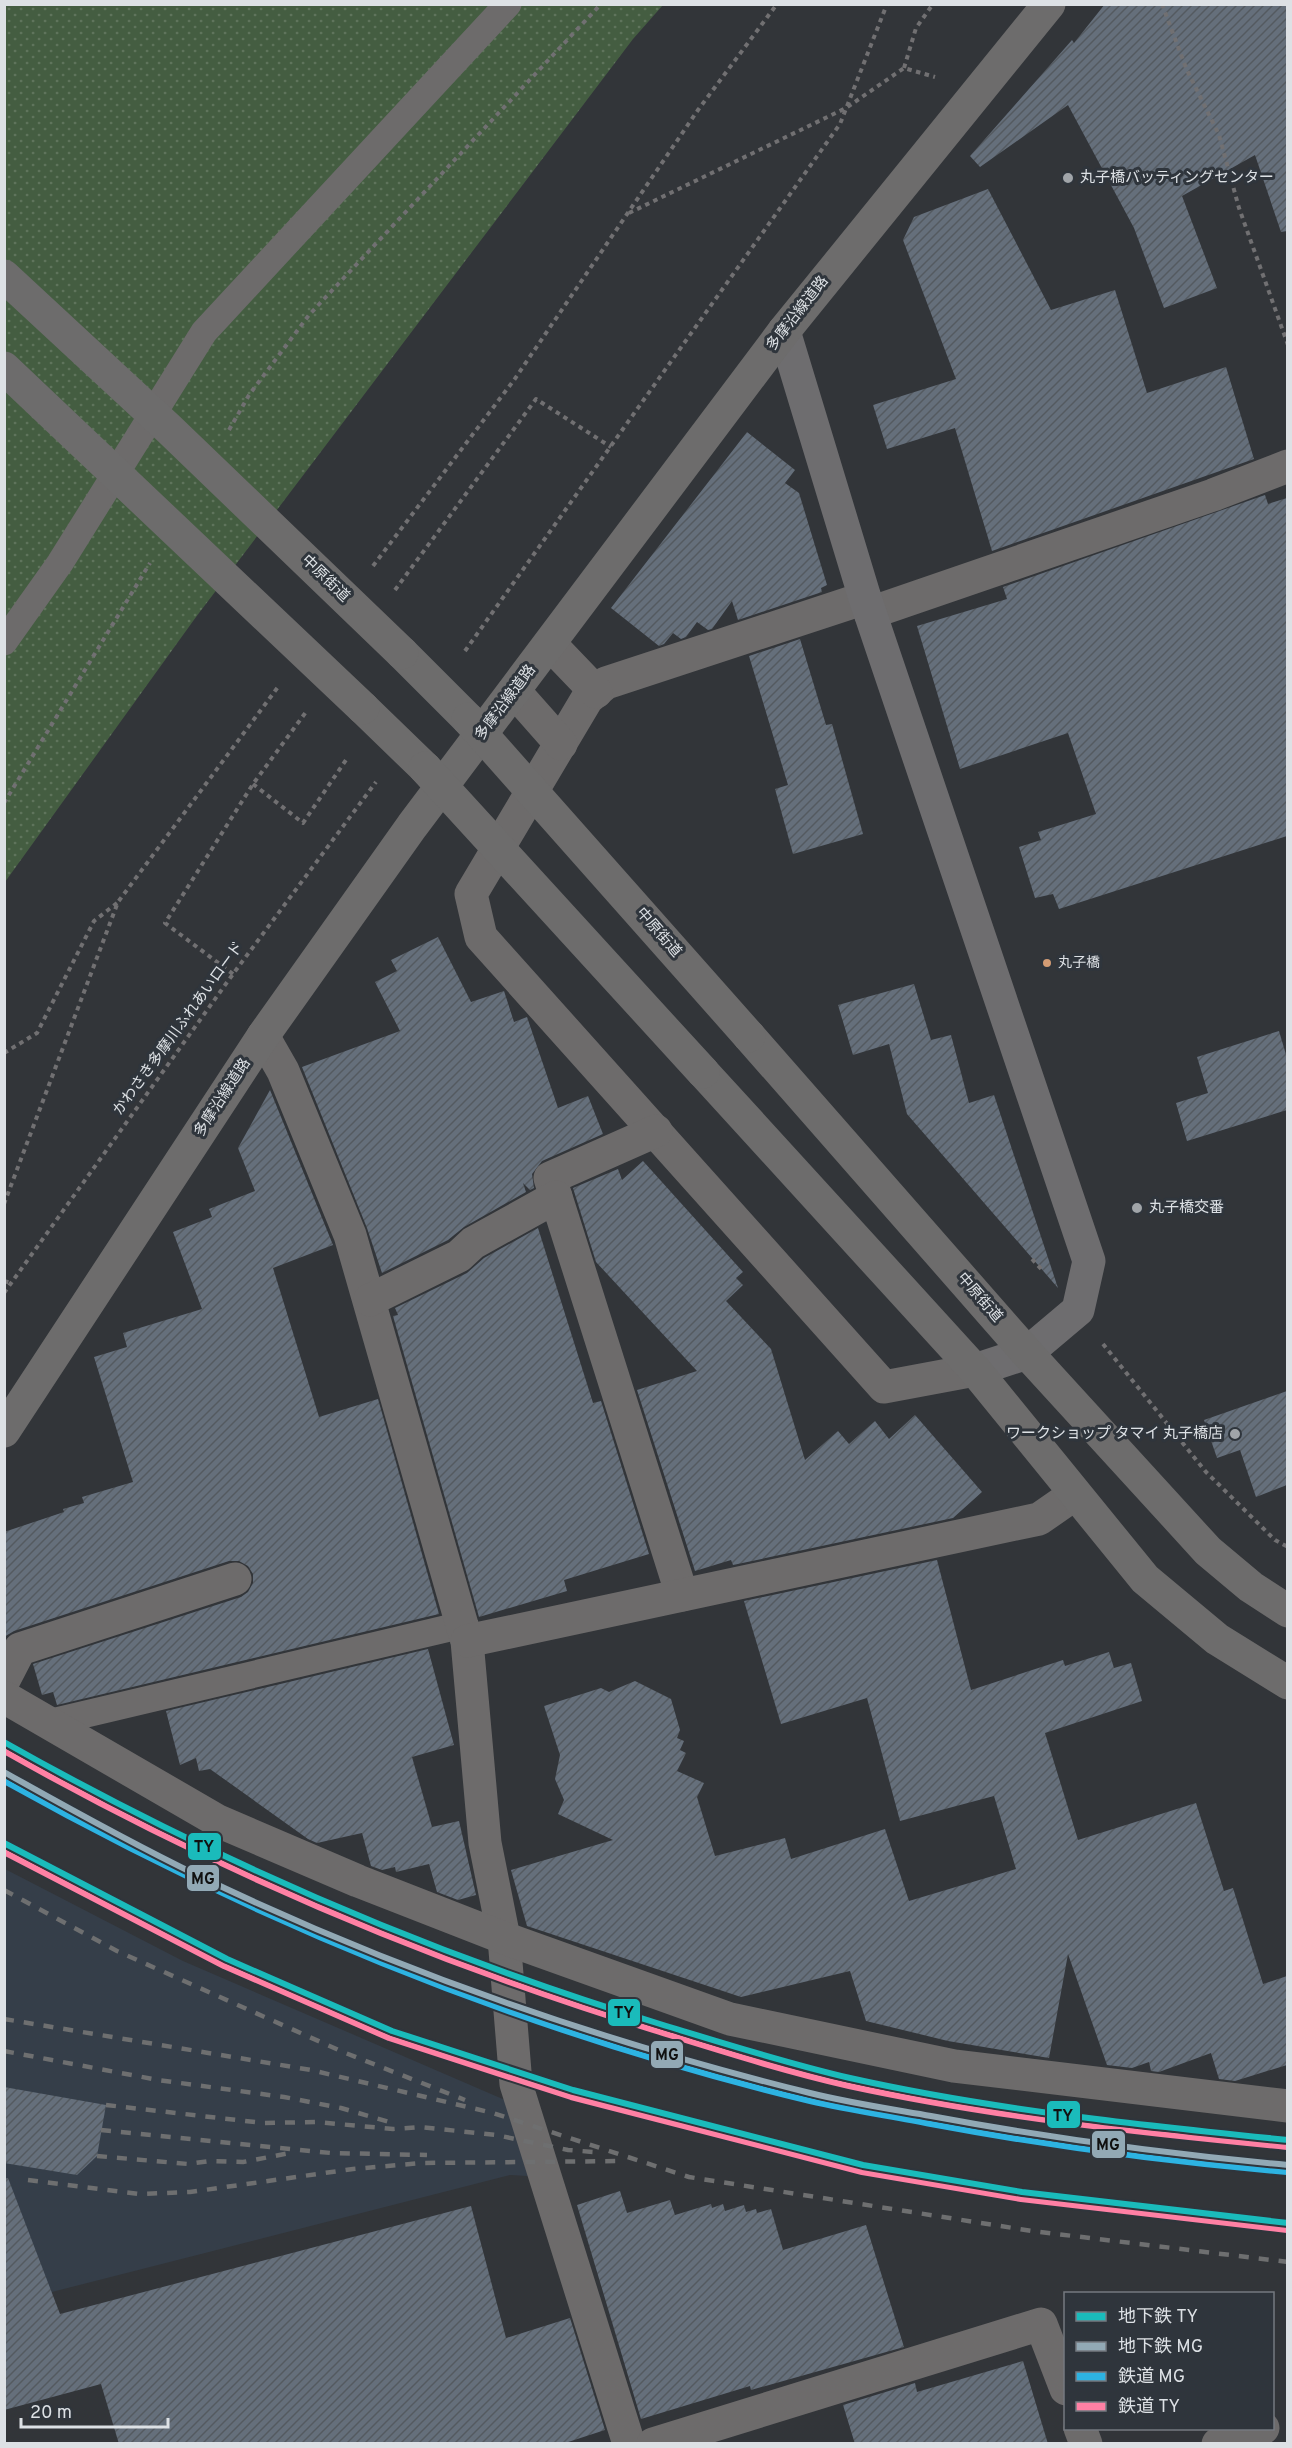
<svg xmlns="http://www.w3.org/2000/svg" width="1292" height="2448" viewBox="0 0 1292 2448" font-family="Overpass,'Noto Sans JP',sans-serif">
  <defs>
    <pattern id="grass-dots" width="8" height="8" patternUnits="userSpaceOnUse" patternTransform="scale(1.5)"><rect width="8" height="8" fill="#445d41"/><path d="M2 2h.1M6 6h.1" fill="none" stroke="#5f745c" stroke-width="1.8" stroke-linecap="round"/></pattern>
    <pattern id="building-hatch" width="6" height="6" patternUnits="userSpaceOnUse" patternTransform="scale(1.5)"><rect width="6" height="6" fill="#656f7b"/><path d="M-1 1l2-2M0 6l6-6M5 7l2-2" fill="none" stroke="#545a60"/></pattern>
  </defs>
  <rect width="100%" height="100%" fill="#323539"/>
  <polygon fill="#353e49" points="5,1869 183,1961 505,2100 528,2176 510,2175 5,2304"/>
  <polygon fill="url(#grass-dots)" points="5,5 663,5 633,39 196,617 5,882"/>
  <g fill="url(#building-hatch)">
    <polygon points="1105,4 1287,4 1287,231 1281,232 1255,155 1182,196 1217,288 1164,308 1134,228 1068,105 980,167 970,156 1072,40 1074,43"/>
    <polygon points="988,189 1051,310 1115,290 1147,393 1226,367 1254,459 992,551 955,428 887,449 873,405 956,379 903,240 914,217"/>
    <polygon points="747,432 795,470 785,483 799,493 827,585 821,588 822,592 738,620 732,601 712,629 708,630 697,622 686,637 681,639 673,633 664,644 659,646 611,608"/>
    <polygon points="1265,495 1268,504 1287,498 1287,836 1059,909 1053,894 1035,898 1019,847 1041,840 1038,832 1096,814 1068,733 960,769 917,626 1007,599 1003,587"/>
    <polygon points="800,639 826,725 832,724 863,834 793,854 775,789 788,785 749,656"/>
    <polygon points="438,937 471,1002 504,991 514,1022 527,1017 558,1108 588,1096 603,1134 542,1161 532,1174 534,1188 530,1190 523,1183 526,1192 464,1227 448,1240 382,1273 367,1228 302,1067 400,1031 375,982 397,971 391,960"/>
    <polygon points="914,984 931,1040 951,1035 969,1103 994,1095 1058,1288 907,1114 889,1044 853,1055 838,1005"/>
    <polygon points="1279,1031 1287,1058 1287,1110 1187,1141 1176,1103 1208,1093 1197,1057"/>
    <polygon points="270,1090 333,1245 273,1268 319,1417 378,1399 439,1614 57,1705 53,1692 42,1695 33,1664 241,1597 248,1592 253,1583 253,1574 248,1566 239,1561 229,1561 14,1631 4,1637 4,1532 64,1512 63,1509 84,1503 82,1497 133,1482 94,1357 127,1347 123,1333 202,1309 173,1232 212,1217 209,1209 255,1191 238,1148"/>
    <polygon points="643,1161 743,1272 736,1278 743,1285 726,1301 771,1349 805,1460 838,1431 849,1444 875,1421 889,1439 915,1415 982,1492 953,1518 733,1565 731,1560 695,1571 637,1390 697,1371 596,1262 573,1188 618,1169 622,1180"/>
    <polygon points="538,1228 593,1403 601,1401 649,1554 564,1580 567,1591 479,1617 393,1316 398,1315 395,1308 467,1273 484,1258"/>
    <polygon points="1287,1391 1287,1485 1256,1497 1240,1450 1217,1458 1204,1420"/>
    <polygon points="937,1560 971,1690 1063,1660 1065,1666 1109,1652 1114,1668 1131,1663 1142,1701 1045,1733 1078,1840 1196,1803 1224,1891 1233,1888 1263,1984 1287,1976 1287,2065 1235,2081 1219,2079 1211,2053 1159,2072 1151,2071 1149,2062 1132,2068 1107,2065 1068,1954 1049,2058 948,2041 866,2021 850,1971 741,1997 527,1926 511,1870 613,1840 558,1814 564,1800 555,1779 560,1755 544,1706 601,1688 609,1692 635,1681 671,1699 680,1730 677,1738 684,1741 680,1750 686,1753 677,1771 704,1783 697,1797 715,1856 785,1838 791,1859 885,1829 909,1901 1016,1869 994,1796 900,1821 867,1698 781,1724 744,1601"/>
    <polygon points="428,1649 454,1745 412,1757 432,1827 459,1821 476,1895 458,1900 437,1892 429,1864 396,1872 395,1867 382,1870 371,1866 362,1833 317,1843 308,1839 210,1769 199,1771 196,1758 180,1765 166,1711"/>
    <polygon points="4,2087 106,2105 97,2156 77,2175 4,2163"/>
    <polygon points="8,2178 60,2314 471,2206 506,2338 570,2318 605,2430 562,2444 119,2444 101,2384 4,2410 4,2179"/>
    <polygon points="620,2191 627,2213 670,2200 675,2215 711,2204 712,2208 723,2204 725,2211 744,2205 746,2212 756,2209 757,2213 771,2209 783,2250 866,2225 904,2347 751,2390 750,2386 641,2419 577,2205"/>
    <polygon points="1023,2361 1048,2444 855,2444 843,2405 915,2383 917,2392"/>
  </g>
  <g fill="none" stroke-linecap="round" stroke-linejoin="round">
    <g stroke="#717072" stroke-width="4" stroke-dasharray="4.5 4.5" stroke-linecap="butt">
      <polyline points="1162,4 1186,68 1219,135 1239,208 1288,345"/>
      <polyline points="904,68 916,28 933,4"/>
      <polyline points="629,213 846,108 904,68 935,77"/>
      <polyline points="229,430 249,395 309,315 601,4"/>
      <polyline points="373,566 514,380 698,110 777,4"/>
      <polyline points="395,590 536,399 611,447"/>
      <polyline points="465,651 840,124 887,4"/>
      <polyline points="253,784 303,823 348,757"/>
      <polyline points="4,803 150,563"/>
      <polyline points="233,974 165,923 253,784 306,712"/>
      <polyline points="4,1053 37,1033 94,921 117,903"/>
      <polyline points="4,1204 118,902 278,687"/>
      <polyline points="1032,1259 1043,1271"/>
      <polyline points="4,1281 11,1283"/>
      <polyline points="4,1293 233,974 376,782"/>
      <polyline points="1103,1344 1206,1472 1275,1540 1288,1547"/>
    </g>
    <g stroke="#6d6b6b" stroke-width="27">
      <polyline points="4,642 60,563 204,332 508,4"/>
      <polyline points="48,1723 462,1625"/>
    </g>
    <g stroke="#6d6b6b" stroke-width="33">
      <polyline points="865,598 606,683 587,699 471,894 481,937 884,1387 975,1370"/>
      <polyline points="870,613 1213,495 1288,466"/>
      <polyline points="550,644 596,692"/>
      <polyline points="514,691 561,744"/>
      <polyline points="263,1036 283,1071 350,1235 462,1625 467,1641 485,1843 504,1938 516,2084 629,2444"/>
      <polyline points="556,1197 550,1178 656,1131"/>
      <polyline points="370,1300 459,1256 473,1243 556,1197 682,1595"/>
      <polyline points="467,1641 1039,1519 1075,1494"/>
      <polyline points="4,1680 20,1649 235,1579"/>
      <polyline points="4,1697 218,1821 358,1881 504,1938 730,2019 954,2066 1288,2106"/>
      <polyline points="1080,2428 1086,2444"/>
      <polyline points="653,2444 1041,2324 1066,2389"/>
      <polyline points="1218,2444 1263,2428"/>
    </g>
    <polyline stroke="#6e6d6f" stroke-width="33" points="784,331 865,598 1089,1261 1078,1310 1027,1353 975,1370"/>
    <g stroke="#6d6c6c" stroke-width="33">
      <polyline points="402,653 468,719"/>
      <polyline points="363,708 425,768"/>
      <polyline points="749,1036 1027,1353 1208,1551 1251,1587 1288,1611"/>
      <polyline points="703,1072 975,1370 1145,1579 1217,1639 1288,1683"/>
      <polyline points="4,1431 263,1036 412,826 784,331 1049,4"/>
    </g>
    <g stroke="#6e6f70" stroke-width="4.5" stroke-dasharray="10 10" stroke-linecap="butt">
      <polyline points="4,1890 117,1951 343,2052 465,2100"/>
      <polyline points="4,2019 311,2070 493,2113 689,2177 1032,2231 1288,2262"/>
      <polyline points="4,2051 158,2080 284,2097 341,2108 393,2123"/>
      <polyline points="106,2105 263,2123 316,2122 393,2129 420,2127 496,2135 568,2150 594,2152"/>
      <polyline points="101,2130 331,2153 427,2155"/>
      <polyline points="97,2156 188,2164 210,2161 243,2162 290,2153"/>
      <polyline points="28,2180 140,2194 190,2192 353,2169 422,2163 625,2161"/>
    </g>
    <g stroke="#6d6c6c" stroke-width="33">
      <polyline points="4,276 168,428 402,653"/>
      <polyline points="4,368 363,708"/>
      <polyline points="468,719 749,1036"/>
      <polyline points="425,768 703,1072"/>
    </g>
    <defs>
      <path id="rail-1" d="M4 1781C258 1923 527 2033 810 2101 850 2110 890 2116 931 2124 1049 2146 1168 2162 1287 2172"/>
      <g id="rail-2">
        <path d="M4 1751C211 1868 426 1960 653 2030 718 2050 783 2071 849 2086 993 2117 1141 2133 1287 2147"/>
        <polyline points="4,1852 224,1966 389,2038 571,2097 862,2172 1021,2199 1287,2230"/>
      </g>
    </defs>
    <use href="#rail-1" stroke="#2f353c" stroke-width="10"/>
    <use href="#rail-2" stroke="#2f353c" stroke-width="10"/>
    <use href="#rail-1" stroke="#2db3e2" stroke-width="6"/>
    <use href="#rail-2" stroke="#ff80a4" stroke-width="6"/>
    <defs>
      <g id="metro-1">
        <path d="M4 1742C213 1860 430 1954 660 2024 723 2043 785 2063 850 2078 993 2110 1141 2125 1288 2140"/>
        <polyline points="4,1843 227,1959 392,2031 573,2090 863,2165 1022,2192 1288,2223"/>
      </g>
      <path id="metro-2" d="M4 1772C68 1808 131 1843 197 1875 392 1969 600 2041 810 2093 850 2103 891 2109 931 2116 1049 2138 1168 2154 1288 2165"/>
    </defs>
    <use href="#metro-1" stroke="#2f353c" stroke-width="10"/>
    <use href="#metro-2" stroke="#2f353c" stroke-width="10"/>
    <use href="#metro-1" stroke="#1abbbb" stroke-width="6"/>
    <use href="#metro-2" stroke="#92a9b5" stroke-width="6"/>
  </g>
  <g fill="#a1a5a9" stroke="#2f353c" stroke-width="2">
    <circle cx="1068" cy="178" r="6"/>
    <circle cx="1137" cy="1208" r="6"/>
    <circle cx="1235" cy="1434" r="6"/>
  </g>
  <circle fill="#d39c74" stroke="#2f353c" stroke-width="2" cx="1047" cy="963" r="5"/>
  <g text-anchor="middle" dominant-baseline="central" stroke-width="6" stroke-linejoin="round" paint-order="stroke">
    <g font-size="14" fill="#dde1e5" stroke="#2f353c" text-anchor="start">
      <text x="1058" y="963">丸子橋</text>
    </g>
    <g font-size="15" fill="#dde1e5" stroke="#2f353c" text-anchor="start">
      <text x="1080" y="178">丸子橋バッティングセンター</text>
      <text x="1149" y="1208">丸子橋交番</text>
      <text x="1223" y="1434" text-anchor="end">ワークショップ タマイ 丸子橋店</text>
    </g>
    <g font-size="15" fill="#dde1e5" stroke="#2f353c">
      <text transform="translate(798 314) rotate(-52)">多摩沿線道路</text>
      <text transform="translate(325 579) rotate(44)">中原街道</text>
      <text transform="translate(506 703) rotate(-53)">多摩沿線道路</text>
      <text transform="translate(658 933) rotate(49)">中原街道</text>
      <text transform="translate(179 1029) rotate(-54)">かわさき多摩川ふれあいロード</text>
      <text transform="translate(223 1098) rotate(-57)">多摩沿線道路</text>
      <text transform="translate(979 1298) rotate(49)">中原街道</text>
    </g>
  </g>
  <g stroke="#2f353c" stroke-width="2">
    <rect x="187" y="1832" width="35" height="29" rx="6" fill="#1abbbb"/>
    <rect x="186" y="1864" width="34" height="28" rx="6" fill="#92a9b5"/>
    <rect x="607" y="1998" width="34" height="29" rx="6" fill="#1abbbb"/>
    <rect x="650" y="2040" width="34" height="29" rx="6" fill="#92a9b5"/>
    <rect x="1046" y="2100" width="35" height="29" rx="6" fill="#1abbbb"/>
    <rect x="1091" y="2130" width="35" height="29" rx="6" fill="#92a9b5"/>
  </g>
  <g font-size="16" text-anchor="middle" font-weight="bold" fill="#111">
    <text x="204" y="1852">TY</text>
    <text x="203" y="1884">MG</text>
    <text x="624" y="2018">TY</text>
    <text x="667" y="2060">MG</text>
    <text x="1063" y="2121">TY</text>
    <text x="1108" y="2150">MG</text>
  </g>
  <rect width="1292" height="2448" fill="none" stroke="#dde1e5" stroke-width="12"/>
  <rect x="1064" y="2292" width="210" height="138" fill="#2f353c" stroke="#757a80" stroke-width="1.5"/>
  <rect x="1076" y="2312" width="30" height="9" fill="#1abbbb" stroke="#757a80" stroke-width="1.5"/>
  <text x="1118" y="2322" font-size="18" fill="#dde1e5">地下鉄 TY</text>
  <rect x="1076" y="2342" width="30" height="9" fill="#92a9b5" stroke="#757a80" stroke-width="1.5"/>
  <text x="1118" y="2352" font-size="18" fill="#dde1e5">地下鉄 MG</text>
  <rect x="1076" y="2372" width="30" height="9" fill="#2db3e2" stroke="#757a80" stroke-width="1.5"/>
  <text x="1118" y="2382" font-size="18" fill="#dde1e5">鉄道 MG</text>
  <rect x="1076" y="2402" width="30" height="9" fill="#ff80a4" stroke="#757a80" stroke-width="1.5"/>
  <text x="1118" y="2412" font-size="18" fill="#dde1e5">鉄道 TY</text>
  <path d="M21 2418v9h147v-9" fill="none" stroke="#dde1e5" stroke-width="3"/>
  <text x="30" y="2418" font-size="18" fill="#dde1e5" stroke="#2f353c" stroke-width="4.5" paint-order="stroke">20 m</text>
</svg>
